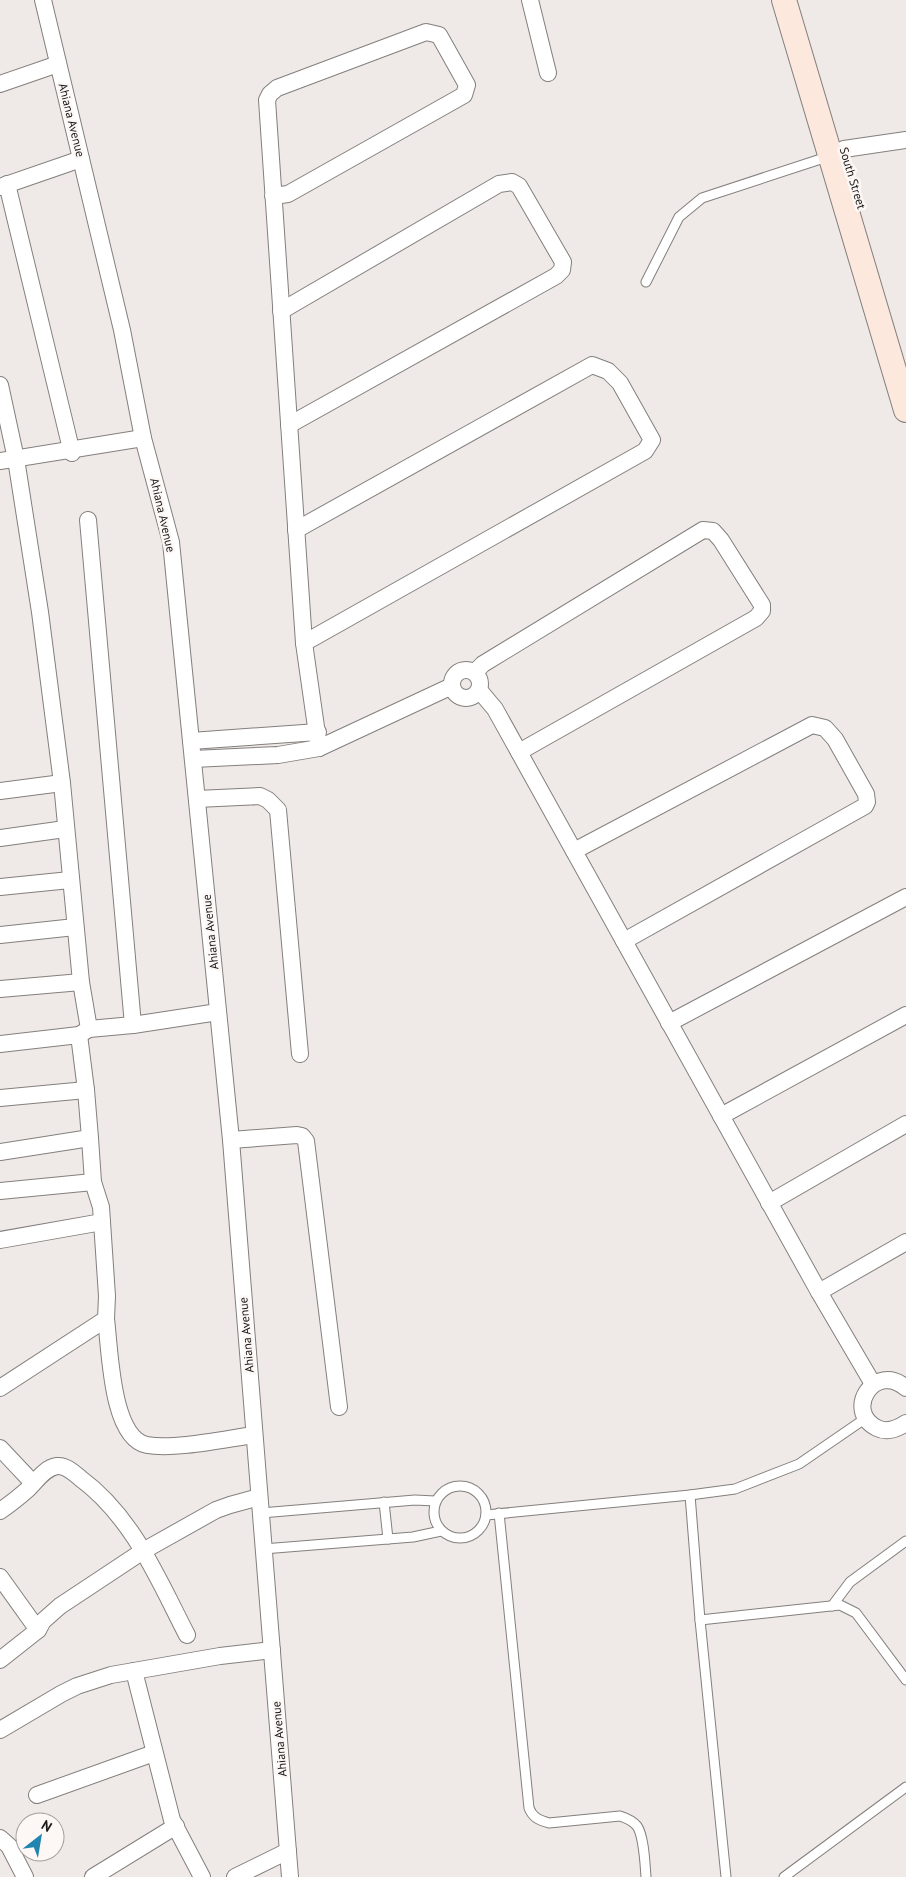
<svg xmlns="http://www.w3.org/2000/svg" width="906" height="1877" viewBox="0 0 906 1877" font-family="'PT Sans',sans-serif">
  <rect width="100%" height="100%" fill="#efeae7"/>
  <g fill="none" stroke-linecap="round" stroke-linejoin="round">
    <defs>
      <g id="lane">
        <polyline points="646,282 679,217 702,198 830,156"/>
        <circle cx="460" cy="1512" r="26"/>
        <polyline points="690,1495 700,1620 726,1877"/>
        <polyline points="384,1502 388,1539"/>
        <polyline points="261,1513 415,1500 435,1501"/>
        <path d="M499 1513 529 1808C533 1818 539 1820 549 1823L620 1816C626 1818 633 1821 637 1826 644 1836 645 1864 646 1877"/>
        <polyline points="486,1515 690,1495 735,1489 799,1464 866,1418"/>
        <polyline points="263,1549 413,1537 441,1531"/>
        <polyline points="832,1606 850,1582 906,1541"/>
        <polyline points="700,1620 840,1605 856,1613 906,1680"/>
        <polyline points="784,1877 906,1787"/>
      </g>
      <g id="street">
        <polyline points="43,0 122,330 143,438 171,542 231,1140 290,1877"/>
        <polyline points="530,0 548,73"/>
        <polyline points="0,84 58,64"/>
        <polyline points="831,155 844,149 906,140"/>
        <polyline points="7,184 72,453"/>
        <polyline points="0,187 81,159"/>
        <polyline points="273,196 288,194 464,95 467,85 439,35 426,32 277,88 270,94 267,100 304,643 319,748"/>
        <polyline points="281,311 499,184 512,182 519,186 563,262 562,270 556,276 289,425"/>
        <polyline points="0,385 16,459 40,612 62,783 81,982 89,1029"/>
        <polyline points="0,461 143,438"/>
        <polyline points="88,520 133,1025"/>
        <polyline points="296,530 592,365 608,371 620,383 652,440 645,451 304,643"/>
        <circle cx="466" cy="684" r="14"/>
        <polyline points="475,672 483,664 703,530 713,531 721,540 762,605 762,611 756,618 519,752"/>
        <polyline points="479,690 495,709 819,1292 873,1384"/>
        <polyline points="191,741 318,732"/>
        <polyline points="193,759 278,755 319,748 452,686"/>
        <polyline points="0,791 62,783"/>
        <polyline points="197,799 260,796 268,800 278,810 300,1054"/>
        <polyline points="0,838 65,829"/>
        <polyline points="574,851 812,725 825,728 835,739 866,794 867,802 865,806 624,941"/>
        <polyline points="0,887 70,880"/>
        <polyline points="0,935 75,927"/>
        <polyline points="0,989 81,982"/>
        <polyline points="669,1023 906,897"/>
        <polyline points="0,1044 79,1035 89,1029 133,1025 218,1012"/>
        <polyline points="0,1098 86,1090"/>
        <polyline points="721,1116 906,1015"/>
        <polyline points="231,1140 297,1135 302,1136 306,1141 339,1407"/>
        <polyline points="0,1152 90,1138 86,1090 79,1035"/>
        <polyline points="0,1191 93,1182"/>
        <polyline points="769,1203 906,1124"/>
        <polyline points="0,1240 102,1222"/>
        <polyline points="819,1292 906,1242"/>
        <path d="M106 1319C110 1349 111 1438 147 1445 174 1450 225 1439 254 1435"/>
        <polyline points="0,1388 106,1319 107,1296 101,1207 93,1182 90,1138"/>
        <path d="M906 1388C875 1361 843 1411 877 1428 887 1433 897 1429 906 1423"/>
        <polyline points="0,1448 33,1483"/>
        <path d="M0 1511C9 1505 19 1497 27 1490 36 1482 44 1468 57 1466 66 1465 74 1473 80 1478 133 1517 158 1579 187 1635"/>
        <polyline points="0,1577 38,1630"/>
        <polyline points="0,1660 38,1630 43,1621 60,1606 143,1551 216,1510 230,1505 259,1497"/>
        <polyline points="134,1671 172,1820 202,1877"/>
        <polyline points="0,1730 61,1694 77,1686 111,1675 220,1656 272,1650"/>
        <polyline points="37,1795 154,1753"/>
        <polyline points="0,1838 9,1846 25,1877"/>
        <polyline points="93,1877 176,1826"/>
        <polyline points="235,1877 288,1851"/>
      </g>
      <polyline id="secondary" points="784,0 906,410"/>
    </defs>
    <use href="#lane" stroke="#837f7c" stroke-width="11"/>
    <use href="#street" stroke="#837f7c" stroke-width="18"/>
    <use href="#secondary" stroke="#837f7c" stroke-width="26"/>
    <use href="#lane" stroke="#fff" stroke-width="9"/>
    <use href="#street" stroke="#fff" stroke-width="16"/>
    <use href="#secondary" stroke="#fce8dd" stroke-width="24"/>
  </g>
  <g text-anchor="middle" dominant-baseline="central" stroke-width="5" stroke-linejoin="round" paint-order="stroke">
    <g font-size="12" fill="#1b1a19" stroke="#fdf8f5">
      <text transform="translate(72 120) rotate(76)">Ahiana Avenue</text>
      <text transform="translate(853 178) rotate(73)">South Street</text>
      <text transform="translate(163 515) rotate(77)">Ahiana Avenue</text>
      <text transform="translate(210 932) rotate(-96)">Ahiana Avenue</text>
      <text transform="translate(246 1335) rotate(-95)">Ahiana Avenue</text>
      <text transform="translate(279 1739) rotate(-95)">Ahiana Avenue</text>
    </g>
  </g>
  <g transform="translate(40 1837) rotate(31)"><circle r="24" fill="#fdf8f5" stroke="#a39f9d"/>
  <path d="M0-4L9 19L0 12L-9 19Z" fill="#2086b0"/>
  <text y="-8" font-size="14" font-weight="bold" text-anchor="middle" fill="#1b1a19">N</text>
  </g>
</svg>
